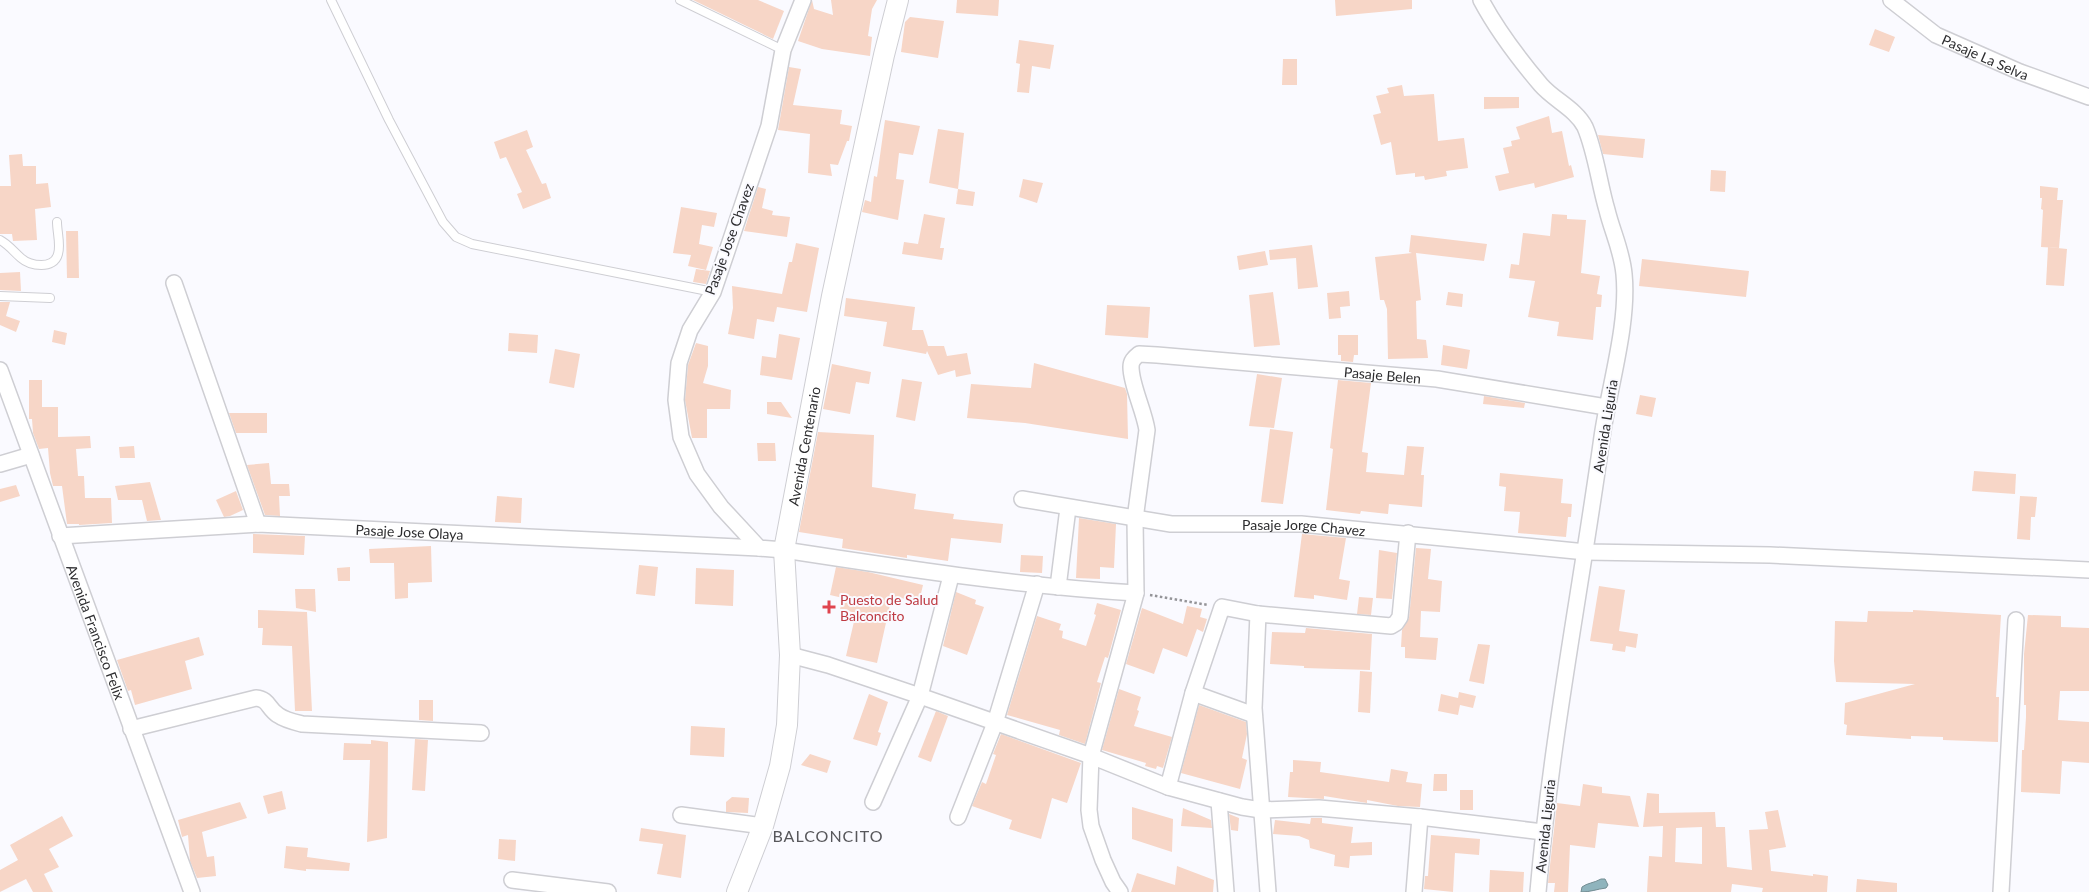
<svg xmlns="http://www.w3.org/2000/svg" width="2089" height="892" viewBox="0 0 2089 892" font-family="Lato,sans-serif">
  <rect width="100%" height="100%" fill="#fafaff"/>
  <path fill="#8fb4bd" stroke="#728c92" d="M1601 879H1605L1608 885 1606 888C1597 889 1591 892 1581 892L1582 887C1587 883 1594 883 1601 879Z"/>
  <g fill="#f7d6c7" fill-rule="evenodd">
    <polygon points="693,0 758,0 784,11 773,39"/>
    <polygon points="812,0 814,9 833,15 831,0 877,0 872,9 868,36 872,37 870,56 822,49 798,41"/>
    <polygon points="957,0 999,0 998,16 956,13"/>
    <polygon points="1335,0 1412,0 1412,9 1336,16"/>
    <polygon points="910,17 944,21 938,58 901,52 905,22"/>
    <polygon points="1875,29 1895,37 1889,52 1869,45"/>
    <polygon points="1019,40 1054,45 1050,69 1032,66 1029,93 1017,92 1020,64 1016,63"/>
    <polygon points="1283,59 1297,59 1297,85 1282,85"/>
    <polygon points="789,67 801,69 793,105 842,110 840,124 852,126 849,141 847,141 838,165 830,164 832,176 808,173 810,134 778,130"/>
    <polygon points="1402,85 1404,96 1434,94 1438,141 1464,138 1468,168 1446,171 1447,176 1425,180 1424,176 1415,177 1415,173 1396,175 1391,142 1381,145 1373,115 1381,113 1376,96 1389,93 1387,88"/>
    <polygon points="1484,97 1519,97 1519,108 1484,109"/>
    <polygon points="1549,116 1552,133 1562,131 1569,166 1571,165 1574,177 1535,188 1534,183 1499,191 1495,176 1509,173 1503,148 1512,146 1511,141 1520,139 1516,127"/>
    <polygon points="885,120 920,126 913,155 899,153 896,179 904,180 898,220 862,212 865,200 871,202 874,176 877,177"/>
    <polygon points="938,129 964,133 958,189 929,183"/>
    <polygon points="527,130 533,147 526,150 542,184 546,183 551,198 523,209 517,194 522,192 506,157 500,159 494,142"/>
    <polygon points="1598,135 1645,139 1643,158 1603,154"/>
    <polygon points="22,154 23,166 36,166 36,184 48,183 51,207 35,209 37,240 13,241 12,234 0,234 0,186 11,186 9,155"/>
    <polygon points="1711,170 1726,171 1725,192 1710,191"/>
    <polygon points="1023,179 1043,183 1037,203 1019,197"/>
    <polygon points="2040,186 2058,188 2057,200 2063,200 2059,248 2041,247 2043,210 2041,209 2042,198 2040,198"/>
    <polygon points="758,187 766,189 762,208 773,211 772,215 790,217 787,237 744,231"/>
    <polygon points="958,189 975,192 973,206 956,204"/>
    <polygon points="681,207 717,213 714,227 702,225 699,244 713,247 706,270 688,266 691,255 673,253"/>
    <polygon points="924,214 945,218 940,248 944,248 942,260 902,254 904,242 918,244"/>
    <polygon points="1552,214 1567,215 1567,219 1586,220 1581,273 1600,276 1597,294 1602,295 1601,307 1596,307 1593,340 1557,336 1559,322 1528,317 1535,281 1509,278 1511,264 1519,265 1523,233 1550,236"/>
    <polygon points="66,231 78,231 79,278 67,278"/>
    <polygon points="1411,235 1487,244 1484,261 1416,253 1421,300 1416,301 1417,339 1426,340 1428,358 1388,359 1387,309 1384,300 1380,300 1375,257 1412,253 1409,252"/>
    <polygon points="796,243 819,248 807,312 777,307 774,322 757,319 754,339 728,334 733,308 732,286 782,294 789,262 792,262"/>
    <polygon points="1312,245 1318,287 1298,289 1296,258 1270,260 1269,250"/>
    <polygon points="2048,247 2067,249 2064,286 2046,285"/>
    <polygon points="1265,251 1268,265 1239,270 1237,256"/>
    <polygon points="1642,259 1749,271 1746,297 1639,286"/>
    <polygon points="696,269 710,271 706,284 693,282"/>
    <polygon points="20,272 21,291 0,290 0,273"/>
    <polygon points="1349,291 1350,306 1340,307 1341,318 1329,319 1327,293"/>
    <polygon points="1273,292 1280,345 1254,347 1249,295"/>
    <polygon points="1448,292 1463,294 1462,307 1446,305"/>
    <polygon points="846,298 915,307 912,330 923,330 928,346 944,346 947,356 967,353 971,374 956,377 955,370 938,375 927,351 926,354 883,346 887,322 844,316"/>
    <polygon points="0,302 10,302 6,316 20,321 16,332 0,325"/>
    <polygon points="1107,305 1150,307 1148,338 1105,335"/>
    <polygon points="54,330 67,333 65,345 52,342"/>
    <polygon points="509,333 538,335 537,353 508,351"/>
    <polygon points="779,334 800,338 792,380 760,375 762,356 776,358"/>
    <polygon points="1338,335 1358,335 1358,355 1354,355 1353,362 1341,361 1341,355 1338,355"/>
    <polygon points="696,343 708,346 708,366 703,383 731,390 730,409 707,409 707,438 692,438 685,400 688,365"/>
    <polygon points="1443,345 1470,350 1467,369 1441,365"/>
    <polygon points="555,349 580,354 574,388 549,383"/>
    <polygon points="1034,363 1125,388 1127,394 1128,439 1025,423 967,418 971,384 1031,388"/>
    <polygon points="832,364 871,372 869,384 856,382 850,414 823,409"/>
    <polygon points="1257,374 1282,378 1274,428 1249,426"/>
    <polygon points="902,379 922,382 915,421 896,417"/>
    <polygon points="29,380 42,380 42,407 58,407 58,437 90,436 91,448 76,449 78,476 84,476 85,498 111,498 112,523 79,525 79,524 67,524 62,486 53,486 50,473 48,448 39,449 33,433 32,419 29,419"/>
    <polygon points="1338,380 1371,383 1362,452 1368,453 1366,472 1404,475 1407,446 1424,447 1421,475 1424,475 1422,507 1389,504 1388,514 1361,511 1360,514 1326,510 1333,449 1330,448"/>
    <polygon points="1640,395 1656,398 1652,417 1636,414"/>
    <polygon points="1484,396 1525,403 1524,408 1483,404"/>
    <polygon points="767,402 781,402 792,418 767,414"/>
    <polygon points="229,413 267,413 267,433 236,433"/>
    <polygon points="1270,429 1293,432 1283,504 1261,502"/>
    <polygon points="818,432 874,435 872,487 916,494 914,509 954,514 953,519 1003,524 1001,543 951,538 948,561 907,555 907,558 842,548 843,539 799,532"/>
    <polygon points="757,443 775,443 776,461 758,461"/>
    <polygon points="134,446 135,458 120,458 119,447"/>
    <polygon points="269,463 271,484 289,484 290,496 279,496 280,516 265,515 247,465"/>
    <polygon points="1974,471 2016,474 2015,494 1972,491"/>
    <polygon points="1500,473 1563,479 1561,503 1572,504 1571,517 1568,517 1566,537 1518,533 1520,512 1504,511 1506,487 1499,486"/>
    <polygon points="150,482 161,520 147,521 142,500 118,500 115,486"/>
    <polygon points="16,485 20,496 0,502 0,489"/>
    <polygon points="236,491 243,510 230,516 224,517 216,500"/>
    <polygon points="497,496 522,498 521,523 495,522"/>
    <polygon points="2020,496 2037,497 2035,517 2031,517 2030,540 2017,539"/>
    <polygon points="1079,518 1116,524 1114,568 1100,567 1100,579 1076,578"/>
    <polygon points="253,534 305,536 304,555 253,553"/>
    <polygon points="1302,534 1346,538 1339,579 1350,581 1347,600 1314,595 1314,599 1294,597"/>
    <polygon points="431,546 432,582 408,583 408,598 395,599 394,563 370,563 369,549"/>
    <polygon points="1416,548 1431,549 1428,579 1442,581 1440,612 1421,611 1420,637 1438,638 1436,660 1405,658 1405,647 1401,647 1402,630 1409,618"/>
    <polygon points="1379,550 1397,553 1392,599 1376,598"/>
    <polygon points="1021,555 1043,556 1042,573 1020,572"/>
    <polygon points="639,565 658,567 655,596 636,594"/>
    <polygon points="350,567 350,581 338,581 337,568"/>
    <polygon points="836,567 868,572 923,585 919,602 892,596 877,663 846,656 856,613 840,609 843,598 830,595"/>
    <polygon points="696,568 734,570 733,606 695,604"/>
    <polygon points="1599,586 1625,590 1619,631 1638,634 1636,648 1626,646 1625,652 1612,650 1613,644 1590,641"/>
    <polygon points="295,589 315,589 316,612 296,608"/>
    <polygon points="956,592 976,600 975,604 984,607 967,655 943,646"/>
    <polygon points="1359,597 1373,598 1371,615 1357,614"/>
    <polygon points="1097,603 1121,610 1108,658 1105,657 1097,682 1101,683 1085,744 1059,735 1060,730 1007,715 1037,616 1061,624 1059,630 1063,631 1062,638 1086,646 1096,615 1094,614"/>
    <polygon points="1187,606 1202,609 1200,617 1207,619 1203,632 1197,629 1187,657 1163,648 1154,674 1126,664 1142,608 1183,624"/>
    <polygon points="258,610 307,612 312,711 295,711 292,646 262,645 263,628 258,628"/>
    <polygon points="1913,610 2001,615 1996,697 1999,697 1998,742 1943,740 1943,737 1911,736 1911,739 1846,735 1847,725 1844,724 1845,703 1915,684 1836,682 1834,661 1835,621 1867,622 1868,611 1913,612"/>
    <polygon points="2028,615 2061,616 2061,627 2089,628 2089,691 2060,691 2058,720 2089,722 2089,763 2062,761 2060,794 2021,792 2022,750 2024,750 2026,717 2026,705 2024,705 2024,654"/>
    <polygon points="1306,628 1372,634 1370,670 1304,668 1304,666 1270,664 1272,632 1305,633"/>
    <polygon points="199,637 204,655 185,661 192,689 135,705 131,690 128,691 117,660"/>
    <polygon points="1478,644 1490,645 1484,684 1469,681"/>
    <polygon points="1360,671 1372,672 1370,713 1358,712"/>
    <polygon points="1119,689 1141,697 1137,710 1139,711 1134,726 1172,737 1163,768 1157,766 1156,769 1145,766 1146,763 1102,750"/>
    <polygon points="1459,692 1476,696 1473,708 1460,705 1458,715 1438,711 1441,694 1458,698"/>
    <polygon points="869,694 888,702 878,732 881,733 877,746 853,739"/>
    <polygon points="419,700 433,700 433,721 419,720"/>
    <polygon points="1199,705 1246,722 1247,734 1242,758 1247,760 1240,789 1181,773"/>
    <polygon points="936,711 948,716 931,762 918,757"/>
    <polygon points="691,726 725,728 724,757 690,755"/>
    <polygon points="1001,734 1081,763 1067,803 1052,798 1041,839 1009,829 1012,820 972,806 982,782 986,784 996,755 993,754"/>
    <polygon points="415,739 428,740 425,791 412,790"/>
    <polygon points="371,740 388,742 387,838 367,842 370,760 343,760 344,743 371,744"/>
    <polygon points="810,754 831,761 827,773 801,765"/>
    <polygon points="1293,760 1321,762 1320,772 1389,782 1391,769 1408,772 1406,782 1422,784 1420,807 1398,806 1367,800 1367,803 1324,796 1324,799 1288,797 1290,772 1293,772"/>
    <polygon points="1434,774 1447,774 1447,791 1433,791"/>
    <polygon points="1583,784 1602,787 1602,793 1630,796 1639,827 1598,823 1595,848 1570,845 1568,892 1554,892 1555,883 1548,883 1557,803 1580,806"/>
    <rect x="1460" y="790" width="13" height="20"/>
    <polygon points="282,791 286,809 268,814 263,796"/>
    <path d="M1647 793 1659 794V813L1715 812 1716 827H1725L1727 867 1752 870 1749 830 1768 829 1765 812 1778 810 1786 847 1769 850 1771 871 1813 876V874L1828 876 1827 892H1762L1763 888 1732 884 1731 892H1647L1649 856 1662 857 1663 826 1643 827ZM1702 827V864L1675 862 1676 828Z"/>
    <polygon points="732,797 749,798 748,813 726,812 726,802"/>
    <polygon points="240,802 247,818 202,832 207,857 214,856 216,876 197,878 190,861 188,835 182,837 178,820"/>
    <polygon points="1132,807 1173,819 1172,852 1132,839"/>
    <polygon points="1183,808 1211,820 1212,828 1181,826"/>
    <polygon points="1229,814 1239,818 1238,831 1231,830"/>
    <polygon points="62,816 73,836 49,849 59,867 44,874 53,892 33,892 26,879 0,892 0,870 18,860 10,845"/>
    <polygon points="1311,818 1322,818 1322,823 1353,827 1351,843 1372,842 1372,855 1350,856 1349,868 1334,866 1335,855 1310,848 1309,840 1299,836 1273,834 1275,820 1310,824"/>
    <polygon points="641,828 686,835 681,878 657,874 663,844 639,841"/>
    <polygon points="1431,835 1480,839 1479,855 1455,853 1453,892 1424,889 1425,876 1428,876"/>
    <polygon points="499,839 516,840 515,861 498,859"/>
    <polygon points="286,846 308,848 307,857 350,863 349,871 306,869 306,871 284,868"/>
    <polygon points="1177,866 1214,880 1213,892 1131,892 1137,873 1175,885"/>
    <polygon points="1490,870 1524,872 1523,892 1489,892"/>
    <polygon points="1857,879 1897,883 1897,892 1856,892"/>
  </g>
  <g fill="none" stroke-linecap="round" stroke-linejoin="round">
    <defs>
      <g id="lane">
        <polyline points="331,0 389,120 443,222 456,237 472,244 713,292"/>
        <polyline points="680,0 783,50"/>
        <path d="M0 240C8 244 14 252 21 258 30 266 54 270 58 254 61 245 57 232 57 222"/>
        <polyline points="0,296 50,298"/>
      </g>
      <g id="street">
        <path d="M803 0 783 50 769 126 728 248 713 292 690 330 679 363 676 400 681 437 697 474 721 507 759 548 784 550C901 568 1018 586 1136 593"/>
        <path d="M1481 0C1497 30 1519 59 1541 85 1554 100 1576 109 1585 127 1596 153 1599 183 1607 210 1612 231 1622 251 1624 274 1629 324 1609 387 1602 437 1581 589 1551 739 1538 892"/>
        <path id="s1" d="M1891 0 1936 35 2020 72 2089 97"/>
        <polyline points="174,283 258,524"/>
        <path id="s2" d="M0 370 192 892"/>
        <polyline points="0,464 31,455"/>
        <path id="s3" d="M1022 499 1171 524H1301L1586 552 1770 555 2089 570"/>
        <path id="s4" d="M60 536 258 524 759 548"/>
        <polyline points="1058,587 1068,508"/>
        <polyline points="1258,614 1254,708 1268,892"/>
        <polyline points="790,655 828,665 920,696 1091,756 1168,787 1242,807 1261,810 1319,808 1420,817 1543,832"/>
        <polyline points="1193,693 1254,715"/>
        <path d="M131 729 256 698C269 699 268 709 278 715 285 720 294 722 302 724L481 733"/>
        <polyline points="1168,787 1193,693 1222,607 1258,614 1391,626 1396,623 1400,617 1408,533"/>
        <polyline points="1219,801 1226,892"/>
        <polyline points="873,802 920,696 951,576"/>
        <polyline points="681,815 763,826"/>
        <polyline points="958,817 995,723 1037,584"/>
        <polyline points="512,880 608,892"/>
        <path id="s5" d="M1120 892 1113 882 1103 860 1091 826 1089 810 1091 756 1136 593 1135 519 1147 430C1144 410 1131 385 1131 367 1131 361 1134 358 1139 354L1157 355 1437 379 1606 407"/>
        <polyline points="1414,892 1420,817"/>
        <polyline points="2001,892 2016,620"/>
      </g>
      <g id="secondary">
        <path id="s6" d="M737 892 763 826 780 766 787 725 790 655 784 550 832 296 884 55 898 0"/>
      </g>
    </defs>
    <use href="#lane" stroke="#ceced3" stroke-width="10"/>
    <use href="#street" stroke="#ceced3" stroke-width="18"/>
    <use href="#secondary" stroke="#ceced3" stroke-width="22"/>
    <polyline stroke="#949498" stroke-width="2.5" stroke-dasharray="2.5 2.5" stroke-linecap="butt" points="1150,595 1208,605"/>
    <use href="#lane" stroke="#fff" stroke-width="8"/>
    <use href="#street" stroke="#fff" stroke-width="15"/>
    <use href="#secondary" stroke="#fff" stroke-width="20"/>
  </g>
  <path fill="#e0444e" stroke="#fafaff" stroke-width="2" d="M826.5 599.5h5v5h5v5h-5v5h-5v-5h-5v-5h5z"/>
  <g text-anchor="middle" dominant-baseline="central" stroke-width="4" stroke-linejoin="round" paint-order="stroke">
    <g font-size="14" fill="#2d2d2f" stroke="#fafaff">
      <text stroke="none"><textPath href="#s1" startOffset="111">Pasaje La Selva</textPath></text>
      <text transform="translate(729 239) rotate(-70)">Pasaje Jose Chavez</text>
      <text stroke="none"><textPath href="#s5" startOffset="801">Pasaje Belen</textPath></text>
      <text transform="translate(1605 426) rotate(-81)">Avenida Liguria</text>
      <text stroke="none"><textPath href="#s6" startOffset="456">Avenida Centenario</textPath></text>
      <text stroke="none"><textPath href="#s3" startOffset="284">Pasaje Jorge Chavez</textPath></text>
      <text stroke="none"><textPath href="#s4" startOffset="350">Pasaje Jose Olaya</textPath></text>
      <text stroke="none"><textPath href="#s2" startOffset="279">Avenida Francisco Felix</textPath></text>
      <text transform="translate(1545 826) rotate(-84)">Avenida Liguria</text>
    </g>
    <g font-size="14" fill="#be3a42" stroke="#fafaff" text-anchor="start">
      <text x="840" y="599">Puesto de Salud<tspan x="840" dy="16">Balconcito</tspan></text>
    </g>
    <g font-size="16" letter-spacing="1" fill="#57575b" stroke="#fafaff">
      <text x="828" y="835">BALCONCITO</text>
    </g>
  </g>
</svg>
